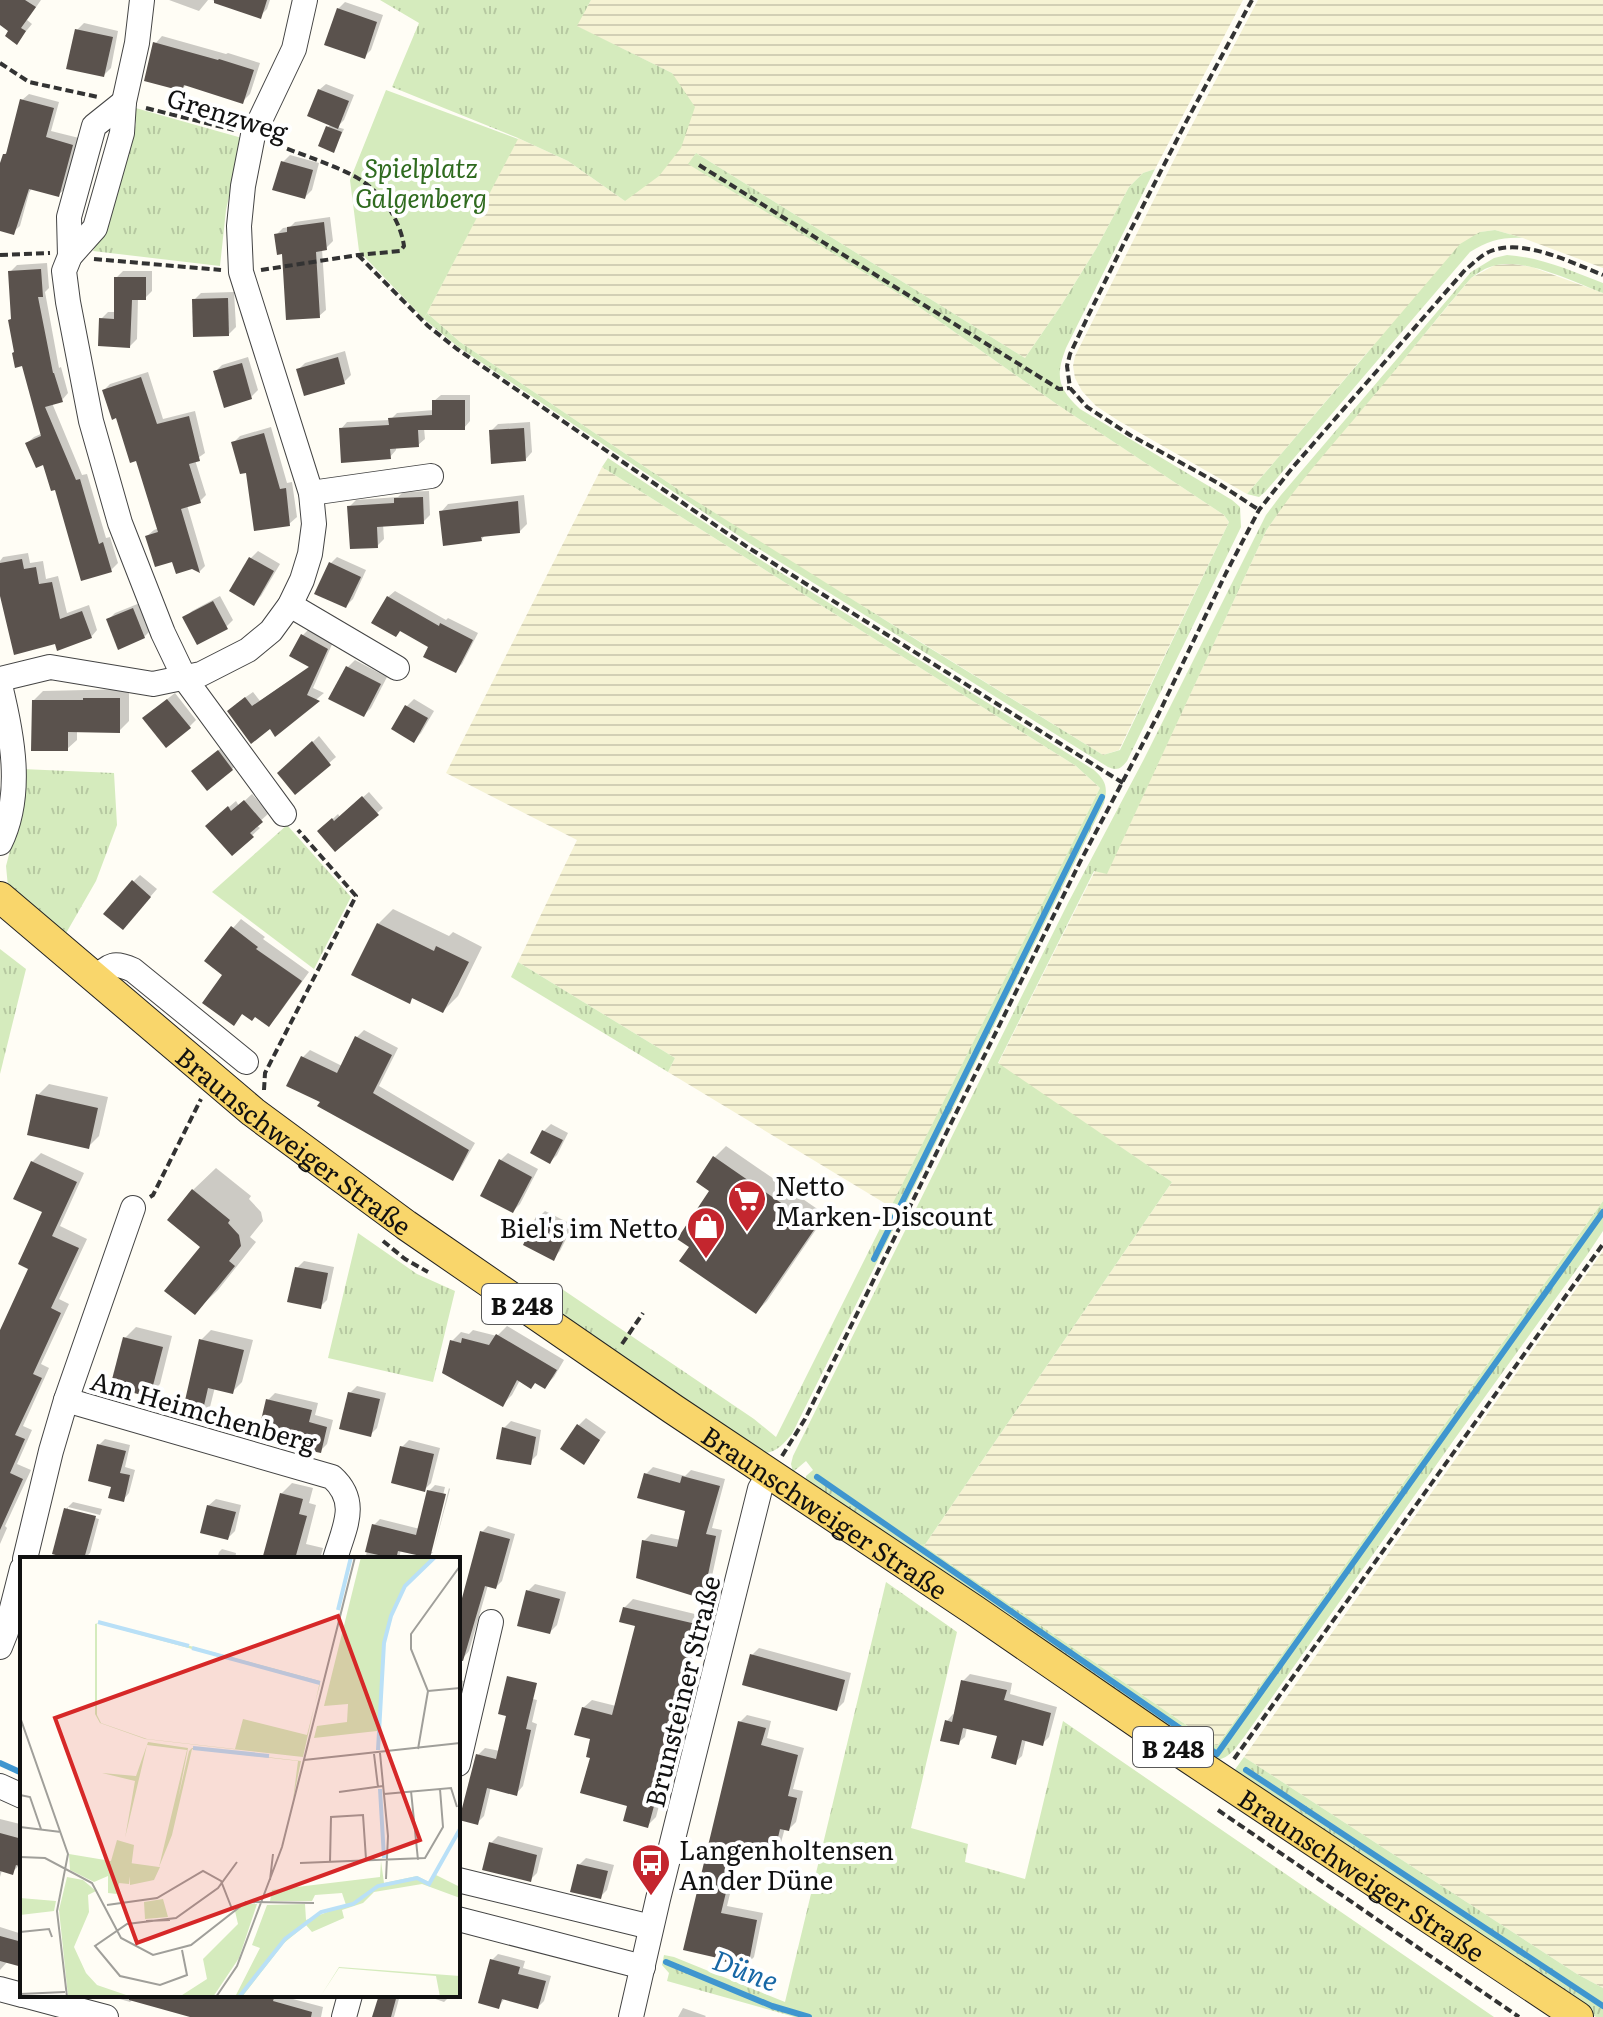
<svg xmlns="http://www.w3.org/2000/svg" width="1603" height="2017" viewBox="0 0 1603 2017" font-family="Literata,serif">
  <defs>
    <pattern id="farmland-rules" width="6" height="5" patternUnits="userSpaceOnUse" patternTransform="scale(2)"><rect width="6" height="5" fill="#f6f3d4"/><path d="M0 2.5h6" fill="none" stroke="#d2cfb5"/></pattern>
    <pattern id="grass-tufts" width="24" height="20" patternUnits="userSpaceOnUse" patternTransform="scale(2)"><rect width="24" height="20" fill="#d5ebbd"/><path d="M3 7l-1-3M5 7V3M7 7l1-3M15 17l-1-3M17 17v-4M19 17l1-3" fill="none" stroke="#b6c8a1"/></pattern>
  </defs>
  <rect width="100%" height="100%" fill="#fffdf5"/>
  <g fill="url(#farmland-rules)">
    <polygon points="591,0 1243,0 1155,169 1143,173 1129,187 1096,249 1062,304 1025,358 696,153 689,164 912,302 1058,405 1224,515 1229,522 1119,750 1103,755 769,548 688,496 460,342 427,313 518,138 568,161 625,201 672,73 576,26"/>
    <polygon points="1258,0 1603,0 1603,268 1523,238 1495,230 1480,232 1365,355 1247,494 1119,421 1096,406 1082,391 1075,378 1073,366 1075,356 1182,144"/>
    <polygon points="1513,264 1532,267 1603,293 1603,1201 1217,1746 924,1546 1172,1182 998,1064 1095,871 1107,873 1266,531 1287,499 1314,464 1363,408 1471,278 1495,265"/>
    <polygon points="602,467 1076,766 1100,788 891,1207 668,1072 675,1058 518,962 577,840 446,773"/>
    <polygon points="1603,1251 1603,1988 1577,1974 1244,1757"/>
  </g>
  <g fill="url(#grass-tufts)">
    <polygon points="380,0 591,0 577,26 672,73 695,107 681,148 659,176 625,201 568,161 518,138 392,87 419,23"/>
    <polygon points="132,107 242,138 226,210 220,266 93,251 104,229 136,124"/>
    <path d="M696 153 1025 358 1062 304 1096 249 1129 187 1143 173 1155 169 1066 348C1055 377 1058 388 1080 409L1232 500 1240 507 1241 527 1127 761C1121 769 1117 771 1108 767L751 544 457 346 424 319 427 313 460 342 688 496 920 642 1103 755 1120 750 1229 522 1224 515 1058 405 912 302 688 164Z"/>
    <path d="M1495 230 1523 238C1502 237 1488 241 1470 252L1265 492 1259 497 1247 494 1460 244 1480 232Z"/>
    <path d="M1507 255C1540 257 1572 271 1603 283V293C1573 282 1525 257 1493 266 1485 268 1478 273 1471 278 1435 320 1401 364 1365 406 1330 448 1296 485 1266 531L1107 874 1094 871 998 1063 1172 1182 924 1546 1217 1746 1603 1201V1231L1587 1255 1456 1437 1244 1737C1236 1747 1230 1758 1217 1760L805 1484 806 1476 813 1470 806 1461 793 1472 791 1464 793 1456 1068 903 1144 759 1266 515 1281 495 1471 272 1494 258Z"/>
    <path d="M608 458 761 560 1094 770C1106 781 1108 787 1104 803L792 1434C784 1443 778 1451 766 1453L549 1308 559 1287 754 1419 776 1437 1100 788 1076 766 602 467Z"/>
    <polygon points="22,769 114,773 117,825 96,881 65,935 8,887 6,866 11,847"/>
    <polygon points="287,825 351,897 314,969 212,892"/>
    <polygon points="0,949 26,969 0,1074"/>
    <polygon points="518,962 675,1058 668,1072 511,977"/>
    <polygon points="358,1233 417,1274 455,1291 433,1382 328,1358"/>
    <polygon points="886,1582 957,1632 911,1828 968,1844 965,1862 1025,1879 1063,1721 1494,2017 795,2017 667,1981 669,1973 662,1965 664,1955 674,1957 785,2002"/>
    <polygon points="1244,1757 1577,1974 1603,1988 1603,2017 1596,2017 1231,1775"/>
  </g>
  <polygon fill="#d5ebbd" points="386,90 518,139 424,319 359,251 350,180"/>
  <g fill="#0003">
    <polygon points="6,0 41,0 27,20 32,24 17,42 11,30 0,22 0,8"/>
    <polygon points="169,0 208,0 199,11"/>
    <polygon points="212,0 270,0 267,9 260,16"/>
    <polygon points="345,2 383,15 371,50 364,57 338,9"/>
    <polygon points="84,23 118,31 111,68 104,75 77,30"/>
    <polygon points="162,36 226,54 228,53 260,63 250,94 243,101 187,84 182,89 155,44"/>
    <polygon points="326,84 354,95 344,120 337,127 344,129 334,150 328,127 331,124 319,90"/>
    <polygon points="29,94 59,102 51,131 79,138 65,189 58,195 32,188 29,193 20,226 13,232 0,229 0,169 4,155 9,150 22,100"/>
    <polygon points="290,155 319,163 312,190 305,197 283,162"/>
    <polygon points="330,217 333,241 326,248 322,249 326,310 319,316 276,235 283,228 290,227 295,222"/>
    <polygon points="47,263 49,288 45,292 59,368 61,367 68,393 62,400 52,403 82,475 87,474 106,538 110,537 118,563 111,570 56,487 45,462 27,443 34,437 43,433 23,364 16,351 10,272 17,265"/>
    <polygon points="123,271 152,271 152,291 145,298 138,298 137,339 130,346 101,319 108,312 116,312 116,278"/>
    <polygon points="234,292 236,327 229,334 194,300 201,293"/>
    <polygon points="345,351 351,375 344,382 298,370 305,363"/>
    <polygon points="248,357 258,390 251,397 215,372 222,365"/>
    <polygon points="148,372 163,419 195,411 205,453 195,460 206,495 200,501 187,505 205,566 200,571 174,559 147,536 154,530 159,528 137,459 104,390 110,384"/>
    <polygon points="441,395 470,395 470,421 464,428 424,428 425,439 418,445 396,446 396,450 390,457 341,429 347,422 390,420 397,413 434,410 434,401"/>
    <polygon points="530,422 532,452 525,460 491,431 498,424"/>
    <polygon points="271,427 287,483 292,482 297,517 289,524 247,470 233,443 240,436"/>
    <polygon points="429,491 430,515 423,522 383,524 384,539 377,546 349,507 356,500 398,497 403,492"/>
    <polygon points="524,495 527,524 520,531 486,534 481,540 441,512 448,504"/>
    <polygon points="258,551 280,564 261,596 254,603 232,590 251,558"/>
    <polygon points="28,553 30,563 43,561 46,579 58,576 67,613 89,605 97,630 91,637 56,641 0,585 0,561 3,557"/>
    <polygon points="337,557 366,570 353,599 346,606 330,564"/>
    <polygon points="395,591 446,620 448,618 478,633 462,664 456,670 431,647 388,597"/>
    <polygon points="220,596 233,620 226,627 185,618 192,611"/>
    <polygon points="140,603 151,630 144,637 108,620 115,613"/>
    <polygon points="310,628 333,642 313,688 324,693 275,734 270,727 236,704 253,692 260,701 310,666 291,655 303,635"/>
    <polygon points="355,660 387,677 371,708 364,715 348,667"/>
    <polygon points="129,689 129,721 119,731 77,730 77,740 67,749 34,700 43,691"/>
    <polygon points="175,693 196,720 189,727 152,711"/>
    <polygon points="414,699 434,711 421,733 414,740 407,706"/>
    <polygon points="319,736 336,757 296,792 280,773"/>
    <polygon points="226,744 239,762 232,769 201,765"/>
    <polygon points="369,792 383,808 336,849 320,831 338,814 340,817"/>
    <polygon points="252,794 269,813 256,825 260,828 232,854 215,819 236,801 239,806"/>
    <polygon points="140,875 157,889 129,921 133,882"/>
    <polygon points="393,909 449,936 453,932 482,947 458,996 443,1011 414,997 409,1001 378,924"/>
    <polygon points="241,919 265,937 263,939 309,972 278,1015 269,1024 256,1015 243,1013 233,1023 225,974 233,928"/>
    <polygon points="364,1030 398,1048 379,1086 475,1143 459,1171 452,1178 322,1101 303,1057 310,1050 342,1066 357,1037"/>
    <polygon points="49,1084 108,1097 99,1136 88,1147 38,1095"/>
    <polygon points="551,1124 568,1133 557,1155 550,1162 532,1152 544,1131"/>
    <polygon points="726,1146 826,1215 767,1301 756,1312 692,1246 712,1190 715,1157"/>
    <polygon points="41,1153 84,1173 60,1226 87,1239 59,1299 69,1304 41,1364 49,1368 23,1426 32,1430 17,1464 31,1470 5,1526 7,1528 0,1544 0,1353 31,1268 44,1211 32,1162"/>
    <polygon points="508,1153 538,1169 520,1204 513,1211 501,1160"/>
    <polygon points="216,1168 251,1196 249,1199 261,1212 263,1221 250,1237 256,1242 218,1290 195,1312 202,1246 193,1190"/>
    <polygon points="545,1211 573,1225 560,1251 553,1258 538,1218"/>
    <polygon points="304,1261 334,1267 327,1300 320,1307 297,1268"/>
    <polygon points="507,1326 564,1360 554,1377 545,1386 537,1381 520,1380 512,1395 503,1404 452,1341 461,1332 469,1334 473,1330 497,1336"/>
    <polygon points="136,1327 172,1336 160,1384 149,1395 125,1338"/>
    <polygon points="211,1330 253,1340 242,1382 232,1392 215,1387 209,1411 199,1421 201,1340"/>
    <polygon points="357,1386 386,1393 377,1428 370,1435 350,1393"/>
    <polygon points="275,1393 318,1403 315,1415 333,1420 327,1444 320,1451 306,1442 268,1400"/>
    <polygon points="586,1418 606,1432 583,1462 579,1425"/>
    <polygon points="511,1421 541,1430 537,1455 530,1462 504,1428"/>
    <polygon points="105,1439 130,1445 125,1467 135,1470 129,1493 123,1500 114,1486 99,1445"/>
    <polygon points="409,1440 440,1448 431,1483 424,1490 402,1447"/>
    <polygon points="653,1467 685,1476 691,1470 725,1479 712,1528 722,1530 709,1590 702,1597 644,1541 651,1534 681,1540 687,1510 646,1474"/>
    <polygon points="292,1483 313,1488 309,1503 316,1505 306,1544 323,1548 320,1559 297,1559 298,1557 296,1559 283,1559 281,1494"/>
    <polygon points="435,1485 445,1487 429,1552 433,1552 429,1556 401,1549 399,1559 365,1559 374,1525 380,1519 420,1529 429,1491"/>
    <polygon points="449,1488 450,1489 433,1552"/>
    <polygon points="216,1499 241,1505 235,1531 228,1538 208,1506"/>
    <polygon points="73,1502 102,1509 100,1515 68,1507"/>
    <polygon points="68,1507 68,1511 99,1519 90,1553 84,1559 78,1559 66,1509"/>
    <polygon points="488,1526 515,1534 502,1581 496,1587 488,1585 469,1651 463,1658 458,1656 458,1599 464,1599 482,1532"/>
    <polygon points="222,1549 236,1553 235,1559 217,1559 219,1552"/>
    <polygon points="535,1584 566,1592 557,1625 550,1632 528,1591"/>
    <polygon points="633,1599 703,1616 662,1786 664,1787 656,1817 648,1825 592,1756 592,1738 583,1708 592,1700 616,1706 637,1624 624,1608"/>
    <polygon points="759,1648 851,1673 844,1702 837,1709 752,1655"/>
    <polygon points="970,1674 1012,1683 1010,1694 1057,1707 1049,1737 1042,1744 1026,1739 1022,1756 1015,1762 1000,1734 967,1727 965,1737 958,1743 947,1721 953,1714 955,1715 963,1681"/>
    <polygon points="458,1679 464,1681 458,1703"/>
    <polygon points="510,1693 537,1700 532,1722 537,1724 523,1786 516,1794 491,1787 484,1816 477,1823 478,1755 485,1748 500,1751"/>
    <polygon points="747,1715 771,1721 767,1738 804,1748 793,1789 803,1791 796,1822 789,1829 785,1828 778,1853 771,1860 740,1853 727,1906 763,1913 754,1957 747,1964 686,1949 740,1722"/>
    <polygon points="0,1819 20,1824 22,1822 22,1865 20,1865 12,1872 2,1870 0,1877"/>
    <polygon points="498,1836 543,1848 537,1873 530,1880 491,1843"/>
    <polygon points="586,1858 614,1865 607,1890 600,1897 579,1865"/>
    <polygon points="0,1927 22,1934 22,1965 8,1961 0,1970"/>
    <polygon points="498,1954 525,1961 523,1968 551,1976 544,2001 538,2007 505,1998 499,2006 492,1960"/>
    <polygon points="106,1995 278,1995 323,2007 321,2017 202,2017 133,1999 130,2002"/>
    <polygon points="381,1995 400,1995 394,2017 374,2017"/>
    <polygon points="409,1995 451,1995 444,2002 427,1996 424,1999"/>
    <polygon points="683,2008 706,2016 705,2017 678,2017"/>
  </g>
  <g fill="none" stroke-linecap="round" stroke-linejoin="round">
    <g stroke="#3f96cf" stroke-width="6">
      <polyline points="874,1259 1102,797"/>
      <polyline points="817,1477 1217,1754 1603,1212"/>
      <polyline points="0,1763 22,1773"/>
      <polyline points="1246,1770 1603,2006"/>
      <polyline points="666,1962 772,2006 809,2017"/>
    </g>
  </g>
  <g fill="#5a524d">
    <polygon points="0,0 25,0 36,7 21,28 26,31 17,45 5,36 8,31 0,25"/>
    <polygon points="214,0 267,0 261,19 214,3"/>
    <polygon points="337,8 377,22 365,59 324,45"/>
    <polygon points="75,29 113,37 104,77 66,69"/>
    <polygon points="153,42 218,60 219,59 254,70 243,104 184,85 182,91 144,81"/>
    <polygon points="318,89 349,101 338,129 307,116"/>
    <polygon points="20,99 54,108 46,137 73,145 59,197 29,189 14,235 0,231 0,163 3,154 6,154"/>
    <polygon points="326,126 342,132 334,153 318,146"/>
    <polygon points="281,161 313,170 305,199 272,190"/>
    <polygon points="324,222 327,250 316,252 320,318 286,320 282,254 277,255 274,234 287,232 287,227"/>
    <polygon points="41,269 43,297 38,297 53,373 54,373 63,402 45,407 76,480 80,479 99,544 103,542 112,572 81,581 55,490 51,491 43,465 36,468 25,443 41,436 22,366 15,368 12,353 14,352 8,320 11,319 8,271"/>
    <polygon points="114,277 146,277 146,300 132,300 130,348 98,346 99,318 114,319"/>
    <polygon points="228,298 229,336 193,337 192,299"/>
    <polygon points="338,357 345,384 304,396 296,369"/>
    <polygon points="242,363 252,399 224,408 213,371"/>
    <polygon points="141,377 157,424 189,416 200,461 189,464 201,503 181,509 200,573 192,569 176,574 172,562 155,567 145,536 158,532 136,461 130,463 116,418 112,420 102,390"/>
    <polygon points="432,400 465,400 465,430 418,430 419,447 390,449 391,459 341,463 339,428 389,425 388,418 432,415"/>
    <polygon points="524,428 526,461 491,464 489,430"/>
    <polygon points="264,433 280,489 286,488 290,526 254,531 246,473 240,474 231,442"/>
    <polygon points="423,497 424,524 377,527 378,548 350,549 347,506 394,503 394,498"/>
    <polygon points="518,501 520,533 481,537 482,541 443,546 439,511"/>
    <polygon points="249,557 274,571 254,606 229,591"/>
    <polygon points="22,559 24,569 36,567 39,584 52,582 60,619 82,611 92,638 57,651 55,644 14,655 0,596 0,563"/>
    <polygon points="329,562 361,577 346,608 314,594"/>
    <polygon points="387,596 439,626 440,623 473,640 456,673 423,657 428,647 400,631 396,637 371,623"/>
    <polygon points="213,601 228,629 197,645 182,617"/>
    <polygon points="133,608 145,638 118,650 106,619"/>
    <polygon points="301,634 328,649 307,695 320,701 275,737 270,729 251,744 227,711 245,697 252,706 309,667 289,656"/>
    <polygon points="346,666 381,684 364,717 328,699"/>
    <polygon points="83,698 120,698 120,733 68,732 68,751 31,751 32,700 83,700"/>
    <polygon points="167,699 191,728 166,748 142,718"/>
    <polygon points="405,705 428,718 414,743 391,729"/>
    <polygon points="312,741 331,765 295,795 277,773"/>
    <polygon points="218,750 233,770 207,791 191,771"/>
    <polygon points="362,796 379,815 335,852 317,831 332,818 334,821"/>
    <polygon points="244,800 263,822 250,833 254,837 232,856 205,826 228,806 231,811"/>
    <polygon points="132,880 151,897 123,930 103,914"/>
    <polygon points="377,923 434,951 436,946 469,962 443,1013 412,998 410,1004 351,975"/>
    <polygon points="231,926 258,947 256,949 302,981 269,1027 255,1017 252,1021 242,1014 234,1026 202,1003 222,975 204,961"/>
    <polygon points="355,1036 392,1055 373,1093 469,1150 453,1181 317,1106 320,1102 286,1086 301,1056 337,1073"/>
    <polygon points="36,1094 98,1108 89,1149 27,1135"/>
    <polygon points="542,1130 563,1140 550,1164 530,1153"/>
    <polygon points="713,1156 816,1227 756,1314 679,1261 689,1247 677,1239 709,1191 696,1182"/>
    <polygon points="499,1159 532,1177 513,1213 480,1196"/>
    <polygon points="31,1161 77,1182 52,1236 79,1248 51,1308 61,1313 33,1374 42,1378 15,1435 25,1439 10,1473 23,1479 0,1530 0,1330 28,1269 18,1264 42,1212 13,1199"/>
    <polygon points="192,1189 230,1220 228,1223 239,1235 241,1246 229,1261 235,1266 195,1315 164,1291 200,1247 167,1220"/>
    <polygon points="536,1217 567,1233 554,1261 523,1245"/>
    <polygon points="295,1267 328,1273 321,1309 287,1302"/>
    <polygon points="496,1334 557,1370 545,1389 535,1383 531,1389 517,1380 503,1407 442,1373 450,1340 461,1343 462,1338 489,1345"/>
    <polygon points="123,1337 163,1347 150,1397 110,1387"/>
    <polygon points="199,1339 244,1350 233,1394 208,1388 200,1423 181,1418"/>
    <polygon points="348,1392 380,1399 371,1437 339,1429"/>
    <polygon points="266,1399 312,1410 309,1422 327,1427 321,1453 302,1449 303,1444 258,1433"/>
    <polygon points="577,1424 600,1440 584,1465 560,1449"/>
    <polygon points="502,1427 536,1437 531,1465 496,1459"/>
    <polygon points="97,1444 126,1451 120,1473 130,1475 124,1502 108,1498 111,1487 88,1481"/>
    <polygon points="400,1446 434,1454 425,1492 391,1483"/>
    <polygon points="644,1473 680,1483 682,1476 720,1486 706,1534 716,1536 703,1599 636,1578 642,1540 677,1547 685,1511 637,1498"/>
    <polygon points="427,1490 446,1494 430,1558 398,1551 396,1559 365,1552 372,1524 416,1535"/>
    <polygon points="280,1493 303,1499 299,1514 307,1516 295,1559 275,1559 263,1556"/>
    <polygon points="207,1505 236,1512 228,1540 200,1533"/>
    <polygon points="64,1508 96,1516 84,1559 70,1559 52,1554"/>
    <polygon points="480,1531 510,1539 496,1589 485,1586 463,1661 458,1660 458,1613"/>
    <polygon points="526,1590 560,1599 550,1634 517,1626"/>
    <polygon points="623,1607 696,1624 654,1795 657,1795 648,1828 623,1821 627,1806 580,1793 590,1758 586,1757 590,1739 574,1735 582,1707 612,1715 635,1626 619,1622"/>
    <polygon points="750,1654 845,1680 837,1711 742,1685"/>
    <polygon points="507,1676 537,1683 526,1729 531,1730 517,1796 487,1788 478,1825 459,1820 476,1754 496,1759 506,1716 498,1714"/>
    <polygon points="961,1680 1007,1690 1004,1700 1051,1713 1043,1746 1022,1740 1016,1765 991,1758 997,1736 963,1728 959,1745 940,1741 945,1720 952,1722"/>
    <polygon points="738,1721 766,1728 761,1745 798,1755 788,1796 797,1798 789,1831 780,1829 772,1863 736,1854 728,1884 721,1913 757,1920 748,1967 722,1961 722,1959 683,1950"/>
    <polygon points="0,1833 22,1839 22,1867 16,1865 13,1875 0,1871"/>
    <polygon points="489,1842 537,1855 531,1882 482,1870"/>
    <polygon points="577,1864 608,1871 601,1899 570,1892"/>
    <polygon points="0,1936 22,1942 22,1967 0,1961"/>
    <polygon points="490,1959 520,1967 518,1974 546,1981 538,2009 502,1999 499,2009 478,2003"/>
    <polygon points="129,1995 260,1995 274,1998 273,2001 312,2012 311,2017 190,2017 129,2000"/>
    <polygon points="379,1995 397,1995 391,2017 372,2017"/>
  </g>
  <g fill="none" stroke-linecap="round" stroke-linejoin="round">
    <defs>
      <g id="minor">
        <polyline points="142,0 137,43 124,102 122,133 95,228 70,256 64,271 68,302 91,421 120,523 163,633 185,679 284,814"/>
        <polyline points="70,256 69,217 94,126 124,102"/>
        <polyline points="311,493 431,476"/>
        <polyline points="290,605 397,668"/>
        <polyline points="0,679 50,667 153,684 201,674 248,650 271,631 290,605 302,580 310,554 314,524 311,493 241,272 239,226 243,186 253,135 294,49 305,0"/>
        <path d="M0 685C12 734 24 794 0 843"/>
        <path d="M95 979C110 965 113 961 133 970L246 1062"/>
        <path d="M66 1400 332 1477C360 1502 344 1528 335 1559"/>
        <polyline points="25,1559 51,1451 66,1400 133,1208"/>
        <polyline points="0,1647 6,1632 22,1569"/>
        <polyline points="458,1764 491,1622"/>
        <polyline points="0,1786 22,1796"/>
        <polyline points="458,1880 651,1927"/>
        <polyline points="458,1919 643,1967"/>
        <polyline points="0,1989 22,1995"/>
        <polyline points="23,1995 106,2017"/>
        <polyline points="344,2017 350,1995"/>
        <polyline points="631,2017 658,1899 760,1489 769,1474"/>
      </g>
      <g id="major">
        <path id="s1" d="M0 897 253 1112 406 1225 673 1409 974 1610 1183 1754 1578 2017"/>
      </g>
    </defs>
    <use href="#minor" stroke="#444" stroke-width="26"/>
    <use href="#major" stroke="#222" stroke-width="32"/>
    <g stroke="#333" stroke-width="4" stroke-dasharray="8 4" stroke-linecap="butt">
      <polyline points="1252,0 1185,124 1126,239 1090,312 1070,354 1067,366 1070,388 1087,407 1130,435 1218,483 1259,510"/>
      <polyline points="0,63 29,82 98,97"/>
      <polyline points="146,108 234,130"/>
      <polyline points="699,165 1059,389 1070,388"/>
      <polyline points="0,255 50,253"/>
      <polyline points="358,255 428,326 457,349 749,548 1123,783"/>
      <polyline points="94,259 221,270"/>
      <path d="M261 270 358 255 400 251 404 246C400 218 379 189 354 176 329 163 299 154 273 143"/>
      <polyline points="264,1090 265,1073 356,896 298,830"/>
      <polyline points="150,1197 153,1195 201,1099"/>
      <polyline points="383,1241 405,1259 428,1272"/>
      <polyline points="622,1344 643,1313"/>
      <path d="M782 1456 805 1419 1080 862 1159 713 1226 573 1259 510 1293 467 1465 270C1474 263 1481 255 1491 251 1524 238 1572 263 1603 275"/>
      <polyline points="1234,1759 1603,1244"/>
      <polyline points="1218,1810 1519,2017"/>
    </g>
    <use href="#minor" stroke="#fff" stroke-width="24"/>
    <use href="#major" stroke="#f9d66b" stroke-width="30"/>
  </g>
  <defs>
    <symbol id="supermarket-pin" viewBox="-11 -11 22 30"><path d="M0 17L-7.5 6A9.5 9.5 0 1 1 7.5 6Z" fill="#c4262e" stroke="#fff"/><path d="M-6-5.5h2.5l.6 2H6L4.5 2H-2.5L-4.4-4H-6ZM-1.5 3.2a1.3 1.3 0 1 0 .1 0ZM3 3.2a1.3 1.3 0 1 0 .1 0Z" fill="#fff"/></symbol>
    <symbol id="shop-pin" viewBox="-11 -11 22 30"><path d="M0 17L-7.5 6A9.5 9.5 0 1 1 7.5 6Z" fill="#c4262e" stroke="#fff"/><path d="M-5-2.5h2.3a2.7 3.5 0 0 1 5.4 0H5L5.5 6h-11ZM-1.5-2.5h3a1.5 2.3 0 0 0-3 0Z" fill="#fff"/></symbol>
    <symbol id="bus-pin" viewBox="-11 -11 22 30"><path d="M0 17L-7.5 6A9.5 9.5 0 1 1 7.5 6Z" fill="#c4262e" stroke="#fff"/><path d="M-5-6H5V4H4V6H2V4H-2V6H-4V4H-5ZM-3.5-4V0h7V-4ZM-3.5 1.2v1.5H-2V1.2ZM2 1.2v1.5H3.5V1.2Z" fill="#fff"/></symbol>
  </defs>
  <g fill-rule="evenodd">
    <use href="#supermarket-pin" x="725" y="1177" width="44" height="60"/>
    <use href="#shop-pin" x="684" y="1204" width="44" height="60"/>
    <use href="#bus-pin" x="629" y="1841" width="44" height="60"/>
  </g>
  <g text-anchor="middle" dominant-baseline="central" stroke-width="8" stroke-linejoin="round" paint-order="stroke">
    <g fill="#fff" stroke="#585858" stroke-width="2">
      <rect x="482" y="1284" width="80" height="40" rx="6"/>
      <rect x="1133" y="1727" width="80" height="40" rx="6"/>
    </g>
    <g font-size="24" font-weight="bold" fill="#111">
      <text x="522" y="1304">B 248</text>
      <text x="1173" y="1747">B 248</text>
    </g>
    <g font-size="26" fill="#111" stroke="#fff">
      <text transform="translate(228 113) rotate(17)">Grenzweg</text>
      <text stroke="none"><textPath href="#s1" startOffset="382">Braunschweiger Straße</textPath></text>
      <text transform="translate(204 1410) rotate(16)">Am Heimchenberg</text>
      <text stroke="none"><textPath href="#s1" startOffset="1030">Braunschweiger Straße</textPath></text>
      <text transform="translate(681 1691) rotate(-76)">Brunsteiner Straße</text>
      <text stroke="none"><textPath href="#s1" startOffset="1678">Braunschweiger Straße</textPath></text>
    </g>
    <g font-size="26" font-style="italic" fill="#2f6b1f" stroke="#fff">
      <text x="421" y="166">Spielplatz<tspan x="421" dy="30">Galgenberg</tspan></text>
    </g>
    <g font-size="26" fill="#111" stroke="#fff" text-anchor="start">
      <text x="775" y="1184">Netto<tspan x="775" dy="30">Marken-Discount</tspan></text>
      <text x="678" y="1226" text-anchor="end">Biel's im Netto</text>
      <text x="679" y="1848">Langenholtensen<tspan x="679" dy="30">An der Düne</tspan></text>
    </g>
    <g font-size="28" font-style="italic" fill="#1768a6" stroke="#fff">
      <text transform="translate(746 1969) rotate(21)">Düne</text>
    </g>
  </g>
  <g transform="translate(20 1557)">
    <rect width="440" height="440" fill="#fffdf5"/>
    <path d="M341 0H417L385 30 372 60 364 87 357 193V174L294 181 297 169 327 165 328 147 304 149ZM81 65 300 124 283 200 125 182 80 166 75 157V67ZM77 66 300 127 287 178 223 162 215 192 127 182 81 166 77 158ZM128 185 168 191 158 242 169 194 172 191 281 204 273 243 278 204 172 192 152 278 139 310 167 193 127 188 105 281 115 224 82 216 116 219ZM440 269 416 318 440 330V341L402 327 354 335 343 346 322 353 324 361 292 375 286 368 264 386 222 440H215L240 391 232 388 247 348 285 347 286 363 326 348 322 336 295 338 292 344H250L252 333 360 320 361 304 364 326 397 319 409 325ZM97 283 114 288 109 327 99 326 97 337 88 336V319L74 325 50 313 49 297 91 304ZM47 320 63 323 76 334 68 338 69 355 54 390 66 416 77 428 112 440 48 439 39 353ZM0 341 36 344 34 354 0 358ZM143 342 148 360 125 362 124 345ZM224 347H237L219 401 193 440H159L187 422 183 402 218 367 215 354ZM319 410 440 419V440H420L416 419 319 411 300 440Z" fill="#d5ebbd" fill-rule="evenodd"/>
    <path d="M110 306 139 310H140L134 323 110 328Z" fill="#d5ebbd"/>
    <path fill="none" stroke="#b9e0f7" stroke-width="4" d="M318 53 331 0M78 65 169 89M172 91 300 126M173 191 249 199M358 193 364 86 371 59 385 29 415 0M360 232 364 301M219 440 265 382 301 355 333 347 358 329 397 321 409 327 440 272"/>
    <path fill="none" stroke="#a09f9a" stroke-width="2" d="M408 134 440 131M0 160 48 297 37 354 47 440M398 192 408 134 391 92V77L440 9M360 196 368 279 366 322M354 197 358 230M284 203 440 186M391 234 398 303M319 235 363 229M364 237 431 231 437 250M0 238 10 240 21 272M0 270 41 275M0 300 25 301 72 326 101 381 133 398 171 388 226 345 294 346M310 305 311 260 343 258 346 302M280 306 405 301 423 270 420 232M250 323 253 297M87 348 137 341 183 314 201 324 212 352M126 364 150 363M0 375 29 372 32 380M162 393 167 418 140 428 100 419 75 389 107 367 156 361 198 331 217 305M0 437 45 435M196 440 217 409 262 290 335 0"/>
    <path fill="#d62828" fill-opacity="0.15" stroke="#d62828" stroke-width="4" d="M318 59 400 283 117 386 35 161Z"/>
    <rect width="440" height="440" fill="none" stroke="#111" stroke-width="4"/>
  </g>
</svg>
